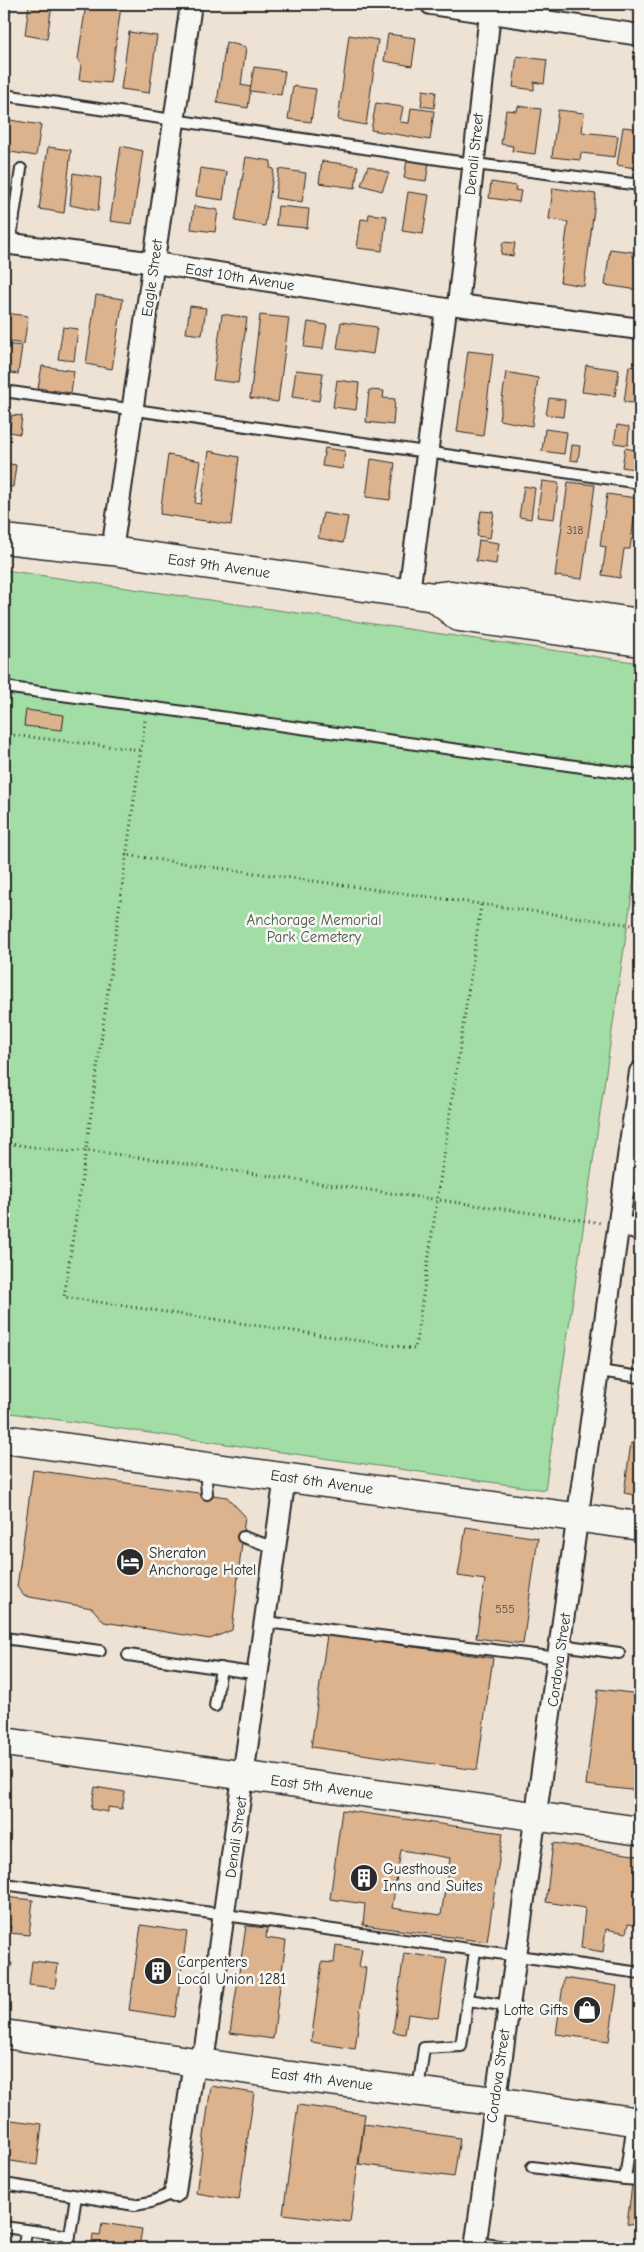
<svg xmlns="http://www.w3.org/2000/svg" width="644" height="2252" viewBox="0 0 644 2252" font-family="'Comic Neue',sans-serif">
  <rect width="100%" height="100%" fill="#eee2d4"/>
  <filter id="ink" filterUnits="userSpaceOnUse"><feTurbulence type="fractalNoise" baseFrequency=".02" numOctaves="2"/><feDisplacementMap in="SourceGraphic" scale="10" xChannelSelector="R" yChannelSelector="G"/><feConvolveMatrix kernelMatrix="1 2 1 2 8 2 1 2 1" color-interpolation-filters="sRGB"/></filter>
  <g filter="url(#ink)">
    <polygon fill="#a1dda4" stroke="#668468" points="4,570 640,663 640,839 545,1490 4,1412"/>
    <g fill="#dcb38d" stroke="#2b2b2b" fill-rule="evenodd">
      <polygon points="4,4 11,4 8,34 4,34"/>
      <polygon points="29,4 52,4 47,39 25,35"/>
      <polygon points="86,4 121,7 110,83 79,80 81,65 78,59"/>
      <polygon points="129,32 157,36 149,93 121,89"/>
      <polygon points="388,34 416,38 412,66 384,61"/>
      <polygon points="349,35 378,40 366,125 338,120"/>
      <polygon points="226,42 246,47 241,85 251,87 248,108 217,103"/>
      <polygon points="517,56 547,60 544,84 534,82 534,90 513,87"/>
      <polygon points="254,67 285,71 281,95 250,91"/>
      <polygon points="293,86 316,89 311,122 288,119"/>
      <polygon points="423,90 436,92 434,108 421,106"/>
      <polygon points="376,103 403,107 400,122 409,123 411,108 434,111 430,140 371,130"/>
      <polygon points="518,106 541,109 535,154 512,151 513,146 501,144 506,110 517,111"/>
      <polygon points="558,110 584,113 582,132 618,136 615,157 581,153 580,160 552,157"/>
      <polygon points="4,119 41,125 36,156 4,151"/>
      <polygon points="623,127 640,129 640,160 636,159 635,168 617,165"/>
      <polygon points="121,146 143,151 132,224 110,221"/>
      <polygon points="48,147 71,150 64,213 39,209"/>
      <polygon points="246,157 271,161 270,168 274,169 265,226 235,221"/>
      <polygon points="407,160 429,163 426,181 404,178"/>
      <polygon points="322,161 358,166 355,188 319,183"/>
      <polygon points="368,166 389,173 382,191 361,185"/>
      <polygon points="200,168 227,172 223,200 196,196"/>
      <polygon points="279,169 306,173 302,202 275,198"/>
      <polygon points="73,173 101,178 98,211 70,205"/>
      <polygon points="491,182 516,186 515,190 521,191 519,202 489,198"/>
      <polygon points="553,188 596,194 584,286 560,282 568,222 549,219"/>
      <polygon points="408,192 429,195 423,234 402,231"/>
      <polygon points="194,206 218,210 215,232 191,229"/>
      <polygon points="278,206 309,209 307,228 276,225"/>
      <polygon points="369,214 387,216 382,251 357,248 361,219 368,220"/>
      <polygon points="503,242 515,243 513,256 501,254"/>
      <polygon points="610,249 633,252 632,256 640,257 638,290 605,285"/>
      <polygon points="96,295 123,299 112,369 86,364"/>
      <polygon points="190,306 206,308 202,335 186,333"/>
      <polygon points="5,313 28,316 24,344 4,341"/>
      <polygon points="222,314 247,318 238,383 213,380"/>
      <polygon points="260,315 289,318 278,402 250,398"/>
      <polygon points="308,322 327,325 323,349 304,347"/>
      <polygon points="341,322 377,327 373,354 337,349"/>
      <polygon points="63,327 78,329 74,361 58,359"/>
      <polygon points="4,344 22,346 18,374 4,372"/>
      <polygon points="468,351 493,354 483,436 457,432"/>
      <polygon points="586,365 619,370 615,396 582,392"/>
      <polygon points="42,366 74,371 71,393 38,388"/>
      <polygon points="629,366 640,367 640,404 624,402"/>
      <polygon points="296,370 323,373 319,401 292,397"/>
      <polygon points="506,372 538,378 532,426 499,420"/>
      <polygon points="337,380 359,383 356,410 333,407"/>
      <polygon points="369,390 384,391 383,398 395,399 393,425 366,422"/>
      <polygon points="549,398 565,400 563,417 546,415"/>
      <polygon points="12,415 22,416 20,434 9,432"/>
      <polygon points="617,425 629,427 628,445 614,443"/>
      <polygon points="545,429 567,432 564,454 542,451"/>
      <polygon points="572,445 580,446 578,461 570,460"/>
      <polygon points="325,448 345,451 343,469 322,466"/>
      <polygon points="625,448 640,451 640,470 622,467"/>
      <polygon points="209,451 239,457 231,525 160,514 168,455 201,461 195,503 201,504"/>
      <polygon points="371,459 395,463 390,500 366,497"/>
      <polygon points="4,463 16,465 13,487 4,486"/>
      <polygon points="542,481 559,483 554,519 537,517"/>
      <polygon points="568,482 595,485 582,579 555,576"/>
      <polygon points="524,486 535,488 531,519 519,517"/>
      <polygon points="607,494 637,498 630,549 624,549 620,578 602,575 606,547 600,546"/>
      <polygon points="481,511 494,512 490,538 477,536"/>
      <polygon points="323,513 348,517 343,543 318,538"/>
      <polygon points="479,540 499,543 496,564 476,561"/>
      <polygon points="26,710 64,715 62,730 24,726"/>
      <polygon points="631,1443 640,1444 640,1496 624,1493"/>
      <polygon points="33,1470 227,1497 245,1516 232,1630 210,1639 104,1622 92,1608 24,1596 17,1587"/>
      <polygon points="466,1527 538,1538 523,1644 476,1638 485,1580 458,1576"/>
      <polygon points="327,1635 493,1658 477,1770 311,1747"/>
      <polygon points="598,1689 640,1694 640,1791 586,1785"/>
      <polygon points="4,1765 8,1766 4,1799"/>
      <polygon points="95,1787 125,1792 122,1809 108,1807 108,1812 91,1809"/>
      <path d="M342 1810 503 1833 487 1942 363 1925 365 1904 330 1899ZM401 1850 450 1858 441 1915 392 1908Z"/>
      <polygon points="553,1843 640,1856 640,1926 628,1924 626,1933 606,1929 603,1952 581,1948 585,1908 546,1902"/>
      <polygon points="4,1897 33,1900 29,1935 10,1933 11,1926 4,1925"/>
      <polygon points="141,1925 187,1932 175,2017 129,2010"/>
      <polygon points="246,1926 267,1928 266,1938 286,1941 273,2039 230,2033"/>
      <polygon points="336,1945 362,1949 359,1967 366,1968 355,2049 311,2042 322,1962 334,1963"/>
      <polygon points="404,1953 447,1959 438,2018 408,2014 405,2034 393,2032"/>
      <polygon points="32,1961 58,1964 55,1988 29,1985"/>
      <polygon points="4,1962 12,1963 8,1991 4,1990"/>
      <polygon points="564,1978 617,1986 609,2041 556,2034"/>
      <polygon points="211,2086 254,2093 239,2200 196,2193"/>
      <polygon points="298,2105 365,2114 350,2222 283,2214"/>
      <polygon points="4,2119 42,2124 37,2165 4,2160"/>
      <polygon points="364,2124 460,2138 454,2177 359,2164"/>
      <polygon points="632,2185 640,2186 640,2226 627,2224"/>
      <polygon points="102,2223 142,2229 139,2248 91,2248 93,2235 100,2236"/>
    </g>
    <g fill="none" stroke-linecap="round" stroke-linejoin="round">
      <defs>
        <g id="lane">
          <polyline points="4,95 452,161 640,185"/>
          <polyline points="10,243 21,169"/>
          <polyline points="4,391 640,483"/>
          <polyline points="4,687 640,775"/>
          <polyline points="599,1371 640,1377"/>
          <polyline points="205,1468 207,1494"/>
          <polyline points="243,1537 276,1548"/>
          <polyline points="266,1622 559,1658"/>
          <polyline points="4,1638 100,1651"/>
          <polyline points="561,1645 619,1653"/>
          <polyline points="128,1655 259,1674"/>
          <polyline points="215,1706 221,1668"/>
          <polyline points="4,1884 640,1973"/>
          <polyline points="468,2000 509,2006"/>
          <polyline points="418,2090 424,2048 461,2046 475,1951"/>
          <polyline points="532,2167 625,2179 633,2122"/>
          <polyline points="625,2179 640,2180"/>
          <polyline points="4,2184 135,2205 151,2202 175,2192"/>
          <polyline points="4,2227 70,2236"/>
          <polyline points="476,2243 515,2248"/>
          <polyline points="24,2248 26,2230"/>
          <polyline points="68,2248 76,2196"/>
        </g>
        <g id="street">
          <polyline points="431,4 640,35"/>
          <polyline points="491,4 458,305 640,329"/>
          <polyline points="4,243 155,263 446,309 409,593"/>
          <polyline points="112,551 191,4"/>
          <polyline points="619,1226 640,1229"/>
          <polyline points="175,2192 194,2062 205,2048 285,1477"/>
          <polyline points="475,2248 640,1072"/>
        </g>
        <g id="secondary">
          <polyline points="4,539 112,551 434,597 451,595 640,623"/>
          <polyline points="434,597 459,617 640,642"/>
          <polyline points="4,2034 290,2076 494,2101 640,2122"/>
        </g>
        <g id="primary">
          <polyline points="4,1439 640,1526"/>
          <polyline points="4,1742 640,1831"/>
        </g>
      </defs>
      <use href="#lane" stroke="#2b2b2b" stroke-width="14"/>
      <use href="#street" stroke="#2b2b2b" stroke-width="24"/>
      <use href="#secondary" stroke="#2b2b2b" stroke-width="31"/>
      <use href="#primary" stroke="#2b2b2b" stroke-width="31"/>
      <g stroke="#2b2b2b" stroke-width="3" stroke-dasharray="1 4" stroke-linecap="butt">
        <polyline points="4,734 141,750"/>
        <polyline points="125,855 640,926"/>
        <polyline points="481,905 415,1349 64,1297 86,1150 602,1223"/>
        <polyline points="4,1143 70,1152 86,1150 145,720"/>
      </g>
      <use href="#lane" stroke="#f6f6f2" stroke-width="10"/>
      <use href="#street" stroke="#f6f6f2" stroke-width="20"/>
      <use href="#secondary" stroke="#f6f6f2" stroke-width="28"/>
      <use href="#primary" stroke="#f6f6f2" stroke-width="28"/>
    </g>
  </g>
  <defs>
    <symbol id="hotel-disc" viewBox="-11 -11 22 22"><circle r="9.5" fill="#2b2b2b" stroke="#f6f6f2"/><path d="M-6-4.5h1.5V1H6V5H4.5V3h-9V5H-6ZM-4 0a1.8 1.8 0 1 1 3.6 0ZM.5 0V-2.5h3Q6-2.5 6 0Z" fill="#fff"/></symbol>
    <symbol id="building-disc" viewBox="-11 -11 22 22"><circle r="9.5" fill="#2b2b2b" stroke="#f6f6f2"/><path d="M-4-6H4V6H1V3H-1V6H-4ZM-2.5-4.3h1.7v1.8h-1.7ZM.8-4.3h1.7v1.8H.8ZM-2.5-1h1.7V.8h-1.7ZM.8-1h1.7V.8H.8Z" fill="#fff"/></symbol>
    <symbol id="shop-disc" viewBox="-11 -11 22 22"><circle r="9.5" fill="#2b2b2b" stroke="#f6f6f2"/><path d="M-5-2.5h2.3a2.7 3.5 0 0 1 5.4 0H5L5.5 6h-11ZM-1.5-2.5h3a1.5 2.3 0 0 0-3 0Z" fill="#fff"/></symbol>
  </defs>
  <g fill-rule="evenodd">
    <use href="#hotel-disc" x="114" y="1546" width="32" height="32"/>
    <use href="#building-disc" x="348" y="1862" width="32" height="32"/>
    <use href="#building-disc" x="142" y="1955" width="32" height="32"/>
    <use href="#shop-disc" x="571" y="1994" width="32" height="32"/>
  </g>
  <g text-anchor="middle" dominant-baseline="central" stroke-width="5" stroke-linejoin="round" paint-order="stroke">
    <g font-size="12" fill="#574d44">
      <text x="575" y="530">318</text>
      <text x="505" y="1609">555</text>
    </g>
    <g font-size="15" fill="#2b2b2b" stroke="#f6f6f2">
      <text transform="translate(474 154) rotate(-84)">Denali Street</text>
      <text transform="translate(240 277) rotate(9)">East 10th Avenue</text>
      <text transform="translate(152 278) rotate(-82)">Eagle Street</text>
      <text transform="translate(219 566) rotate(8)">East 9th Avenue</text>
      <text transform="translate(322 1482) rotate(8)">East 6th Avenue</text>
      <text transform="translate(559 1660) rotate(-82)">Cordova Street</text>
      <text transform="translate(322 1787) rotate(8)">East 5th Avenue</text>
      <text transform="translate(236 1837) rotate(-82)">Denali Street</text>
      <text transform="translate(498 2076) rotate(-82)">Cordova Street</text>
      <text transform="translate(322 2079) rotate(7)">East 4th Avenue</text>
    </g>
    <g font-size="15" fill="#485849" stroke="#f6f6f2">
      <text x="314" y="920">Anchorage Memorial<tspan x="314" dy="17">Park Cemetery</tspan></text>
    </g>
    <g font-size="15" fill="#2b2b2b" stroke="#f6f6f2" text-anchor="start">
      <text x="149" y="1553">Sheraton<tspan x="149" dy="17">Anchorage Hotel</tspan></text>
      <text x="383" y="1869">Guesthouse<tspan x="383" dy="17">Inns and Suites</tspan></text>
      <text x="177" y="1962">Carpenters<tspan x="177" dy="17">Local Union 1281</tspan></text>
      <text x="568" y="2010" text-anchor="end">Lotte Gifts</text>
    </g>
  </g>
  <rect width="644" height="2252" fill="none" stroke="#f6f6f2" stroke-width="20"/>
  <rect x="10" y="10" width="624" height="2232" fill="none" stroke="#2b2b2b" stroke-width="2" filter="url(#ink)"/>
</svg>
